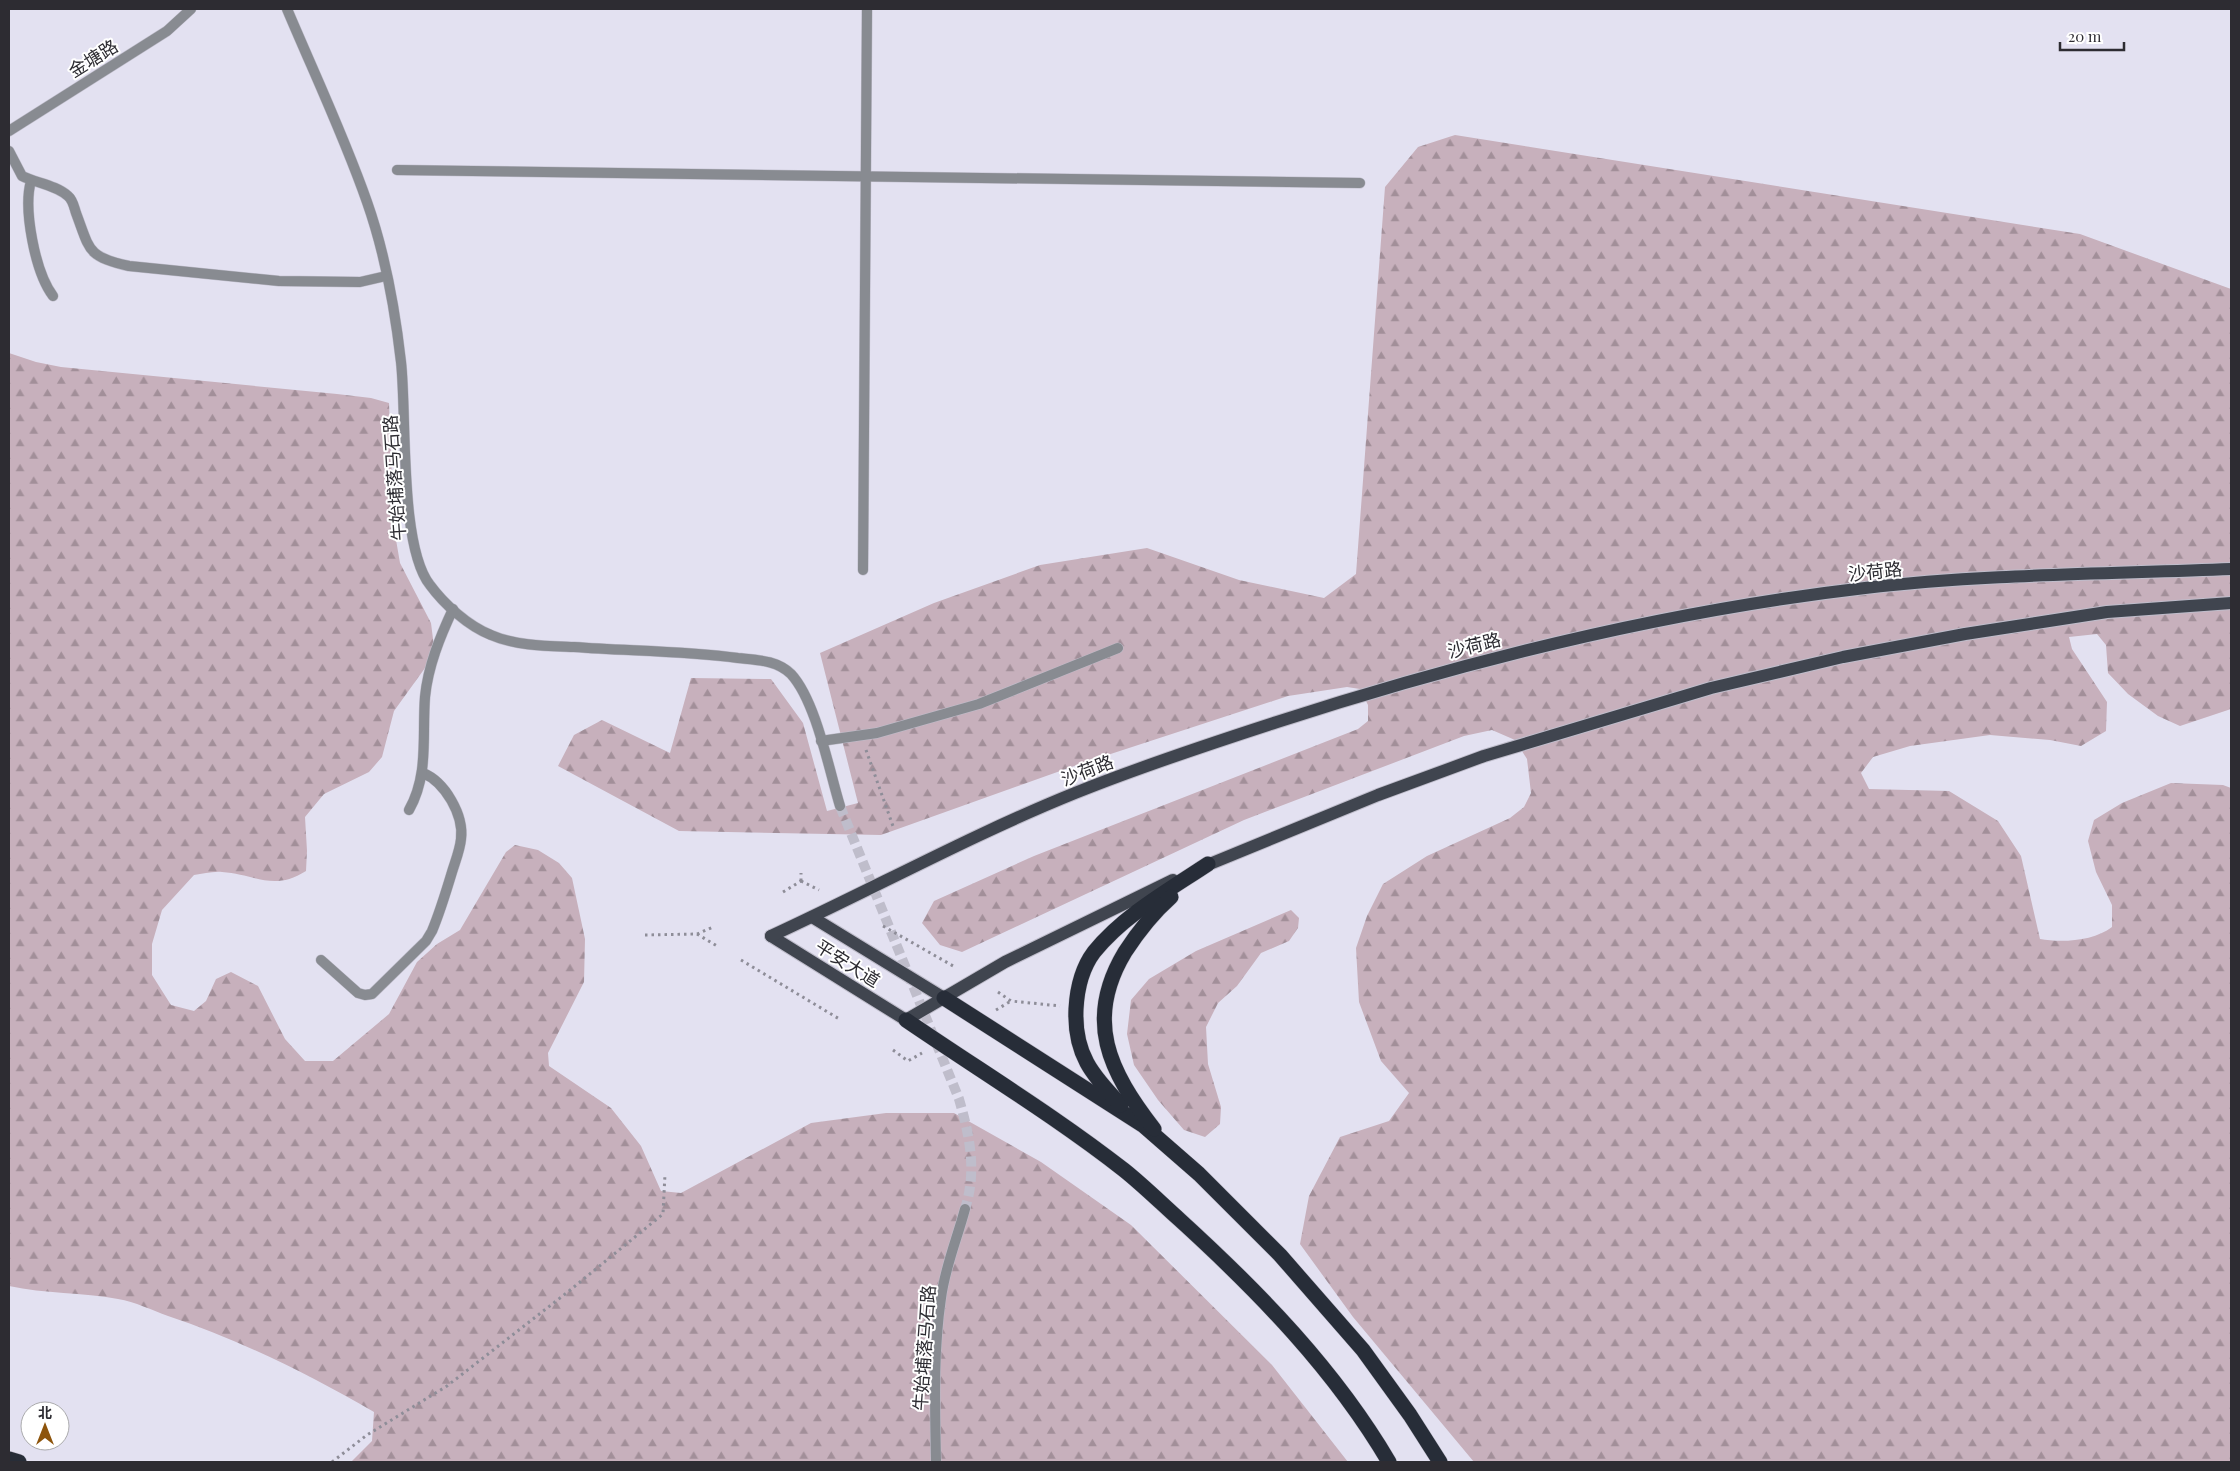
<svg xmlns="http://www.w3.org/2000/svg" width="2240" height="1471" viewBox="0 0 2240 1471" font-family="'Playfair Display','Noto Sans SC',serif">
  <defs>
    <pattern id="forest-firs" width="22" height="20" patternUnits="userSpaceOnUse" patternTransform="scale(1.25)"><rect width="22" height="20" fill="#c7b0bc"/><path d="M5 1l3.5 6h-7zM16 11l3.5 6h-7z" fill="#a28f99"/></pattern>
  </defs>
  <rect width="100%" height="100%" fill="#e3e1f1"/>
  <g fill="url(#forest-firs)">
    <path d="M1455 135 2080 234 2231 289V709L2180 726 2158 716 2128 694 2108 673 2106 645 2097 634 2069 637 2072 649 2107 702 2106 731 2081 746 2050 740 1990 735 1910 746 1873 757 1861 773 1869 789 1949 791 1998 821 2021 856 2040 939C2062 943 2094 941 2112 927V905L2096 872 2088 841 2094 820 2122 803 2171 783 2223 785 2231 788V1462H1474L1353 1317 1300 1244 1309 1196 1340 1137 1389 1121 1409 1093 1381 1061 1359 1002 1356 948 1367 916 1383 884 1427 856 1510 818 1524 807 1531 793 1527 759 1515 740 1492 730 1464 736 1244 820 962 952 940 945 922 923 934 901 1034 856 1358 729 1368 721V705L1360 689 1347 687 1288 696 1077 765 881 835 679 831 558 766 574 735 602 720 670 753 691 678 771 679 803 723 827 811 858 803 820 653 934 603 1040 565 1147 548 1239 580 1324 598 1356 574 1385 187 1418 147Z"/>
    <path d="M9 353 36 362 61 367 337 394 371 398 389 403 394 528 400 563 431 623 434 647 425 668 394 711 382 757 369 772 324 794 305 817 307 851 306 871C273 892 255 874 222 872 213 871 203 874 194 875L162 910 152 944V975L171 1005 194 1011 206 1001 216 979 231 972 258 986 285 1039 305 1061H333L389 1014 417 962 437 944 460 930 506 852 515 845 538 850 559 863 572 878 585 939 584 982 548 1053 549 1066 611 1108 641 1146 661 1191 681 1193 811 1123 886 1113H954L1041 1162 1131 1225 1272 1365 1348 1462H351L372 1441 374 1412C308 1374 240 1340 168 1316 152 1310 135 1302 118 1299 82 1292 45 1294 9 1286Z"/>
    <polygon points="1291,910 1299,918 1298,928 1289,941 1261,953 1237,986 1218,1003 1206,1027 1208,1064 1221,1107 1220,1124 1205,1137 1184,1130 1158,1100 1134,1065 1127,1034 1131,1000 1149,979 1196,951"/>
  </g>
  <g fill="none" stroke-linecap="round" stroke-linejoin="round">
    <path stroke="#bfbdcb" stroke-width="10" stroke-dasharray="10 5" stroke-linecap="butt" d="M840 806 959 1099C970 1137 977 1171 965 1209"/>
    <defs>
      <g id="service">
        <polyline points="397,170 1360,183"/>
        <path d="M31 181C23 209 35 272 53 296"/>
        <polyline points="863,570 867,9"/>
        <polyline points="821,741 877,733 979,704 1118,648"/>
        <path d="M321 960 358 993 365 995 372 994 426 941 432 931C440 912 446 892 452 872 455 862 460 850 461 839 464 815 445 782 423 773"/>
      </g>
      <g id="minor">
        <path d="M287 9C314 73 344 136 367 202 385 253 395 309 401 362 407 415 399 546 430 585 444 604 468 626 491 635 516 646 547 646 574 647 629 651 684 651 738 658 757 660 777 660 791 674 816 701 829 770 840 806"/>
        <path d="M9 151 22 176C36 183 56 185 68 196 73 200 74 207 76 213 90 250 87 257 129 266L279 281 360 282 386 276"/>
        <path d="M409 810C429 775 422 736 425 697 428 666 440 637 453 609"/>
        <path d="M936 1462C935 1407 933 1352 941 1298 945 1267 957 1239 965 1209"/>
      </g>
      <polyline id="tertiary" points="9,131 167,31 191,9"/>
      <g id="primary">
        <polyline points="1200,868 1378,795 1484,756 1711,688 1843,657 1965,634 2107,612 2231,603"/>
        <polyline points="812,917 944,998"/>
        <polyline points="771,936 906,1020 1005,962 1173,880"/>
        <path d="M771 936C873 889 971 835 1075 793 1142 766 1209 744 1277 722 1468 660 1665 611 1865 588 1985 574 2110 574 2231 569"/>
      </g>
      <g id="motorway">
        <polyline points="944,998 1144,1126 1199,1174 1280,1255 1363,1350 1410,1415 1440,1462"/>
        <path d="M906 1020C979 1070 1055 1116 1124 1170 1144 1186 1162 1204 1180 1220 1259 1292 1335 1370 1389 1462"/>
        <path d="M1121 1105C1092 1075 1074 1054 1076 1009 1077 990 1082 968 1094 952 1124 915 1169 890 1208 864"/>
        <path d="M1154 1129C1109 1071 1084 1020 1125 952 1138 932 1153 913 1171 897"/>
        <polyline points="9,1459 19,1462"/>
      </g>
    </defs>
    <use href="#service" stroke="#bfbdcb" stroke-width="11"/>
    <use href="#minor" stroke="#bfbdcb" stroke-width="11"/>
    <use href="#tertiary" stroke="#bfbdcb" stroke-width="11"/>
    <use href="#primary" stroke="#bfbdcb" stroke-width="14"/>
    <use href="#motorway" stroke="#bfbdcb" stroke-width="16"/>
    <g stroke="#8e8d98" stroke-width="3" stroke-dasharray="2.5 4" stroke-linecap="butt">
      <polyline points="866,750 894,829"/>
      <polyline points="801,881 819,890"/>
      <polyline points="801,881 801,873"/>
      <polyline points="783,892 801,881"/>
      <polyline points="883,926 955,967"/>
      <polyline points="697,934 717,946"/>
      <polyline points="645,935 697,934 713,927"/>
      <polyline points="741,960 841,1020"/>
      <polyline points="998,992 1011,1001 1060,1006"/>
      <polyline points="996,1010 1011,1001"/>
      <polyline points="893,1050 908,1061 922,1053"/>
      <polyline points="332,1462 367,1435 447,1386 569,1291 663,1214 665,1174"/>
    </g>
    <use href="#service" stroke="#888b91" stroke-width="10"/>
    <use href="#minor" stroke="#888b91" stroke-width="10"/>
    <use href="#tertiary" stroke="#888b91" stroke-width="10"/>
    <use href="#primary" stroke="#40454f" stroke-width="12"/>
    <use href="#motorway" stroke="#272d38" stroke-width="15"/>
  </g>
  <g text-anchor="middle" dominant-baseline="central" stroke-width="4" stroke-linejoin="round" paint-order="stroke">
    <g font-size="18" fill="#2d2c32" stroke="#fff">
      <text transform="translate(93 58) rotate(-32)">金塘路</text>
      <text transform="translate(394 478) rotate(-94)">牛始埔落马石路</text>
      <text transform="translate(1875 571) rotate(-6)">沙荷路</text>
      <text transform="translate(1474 645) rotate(-14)">沙荷路</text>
      <text transform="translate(1087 770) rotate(-21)">沙荷路</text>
      <text transform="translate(848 963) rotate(32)">平安大道</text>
      <text transform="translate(924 1348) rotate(-86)">牛始埔落马石路</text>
    </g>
  </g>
  <rect width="2240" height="1471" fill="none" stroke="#2d2c32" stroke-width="20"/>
  <g transform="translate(45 1426)"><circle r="24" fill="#ffffff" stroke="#ababad"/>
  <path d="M0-4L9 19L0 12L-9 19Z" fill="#8d540b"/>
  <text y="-8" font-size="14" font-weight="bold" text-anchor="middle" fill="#2d2c32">北</text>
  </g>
  <path d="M2060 42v8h64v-8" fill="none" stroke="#2d2c32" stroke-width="2.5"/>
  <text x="2068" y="42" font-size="15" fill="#2d2c32" stroke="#ffffff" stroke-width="4" paint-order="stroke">20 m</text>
</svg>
